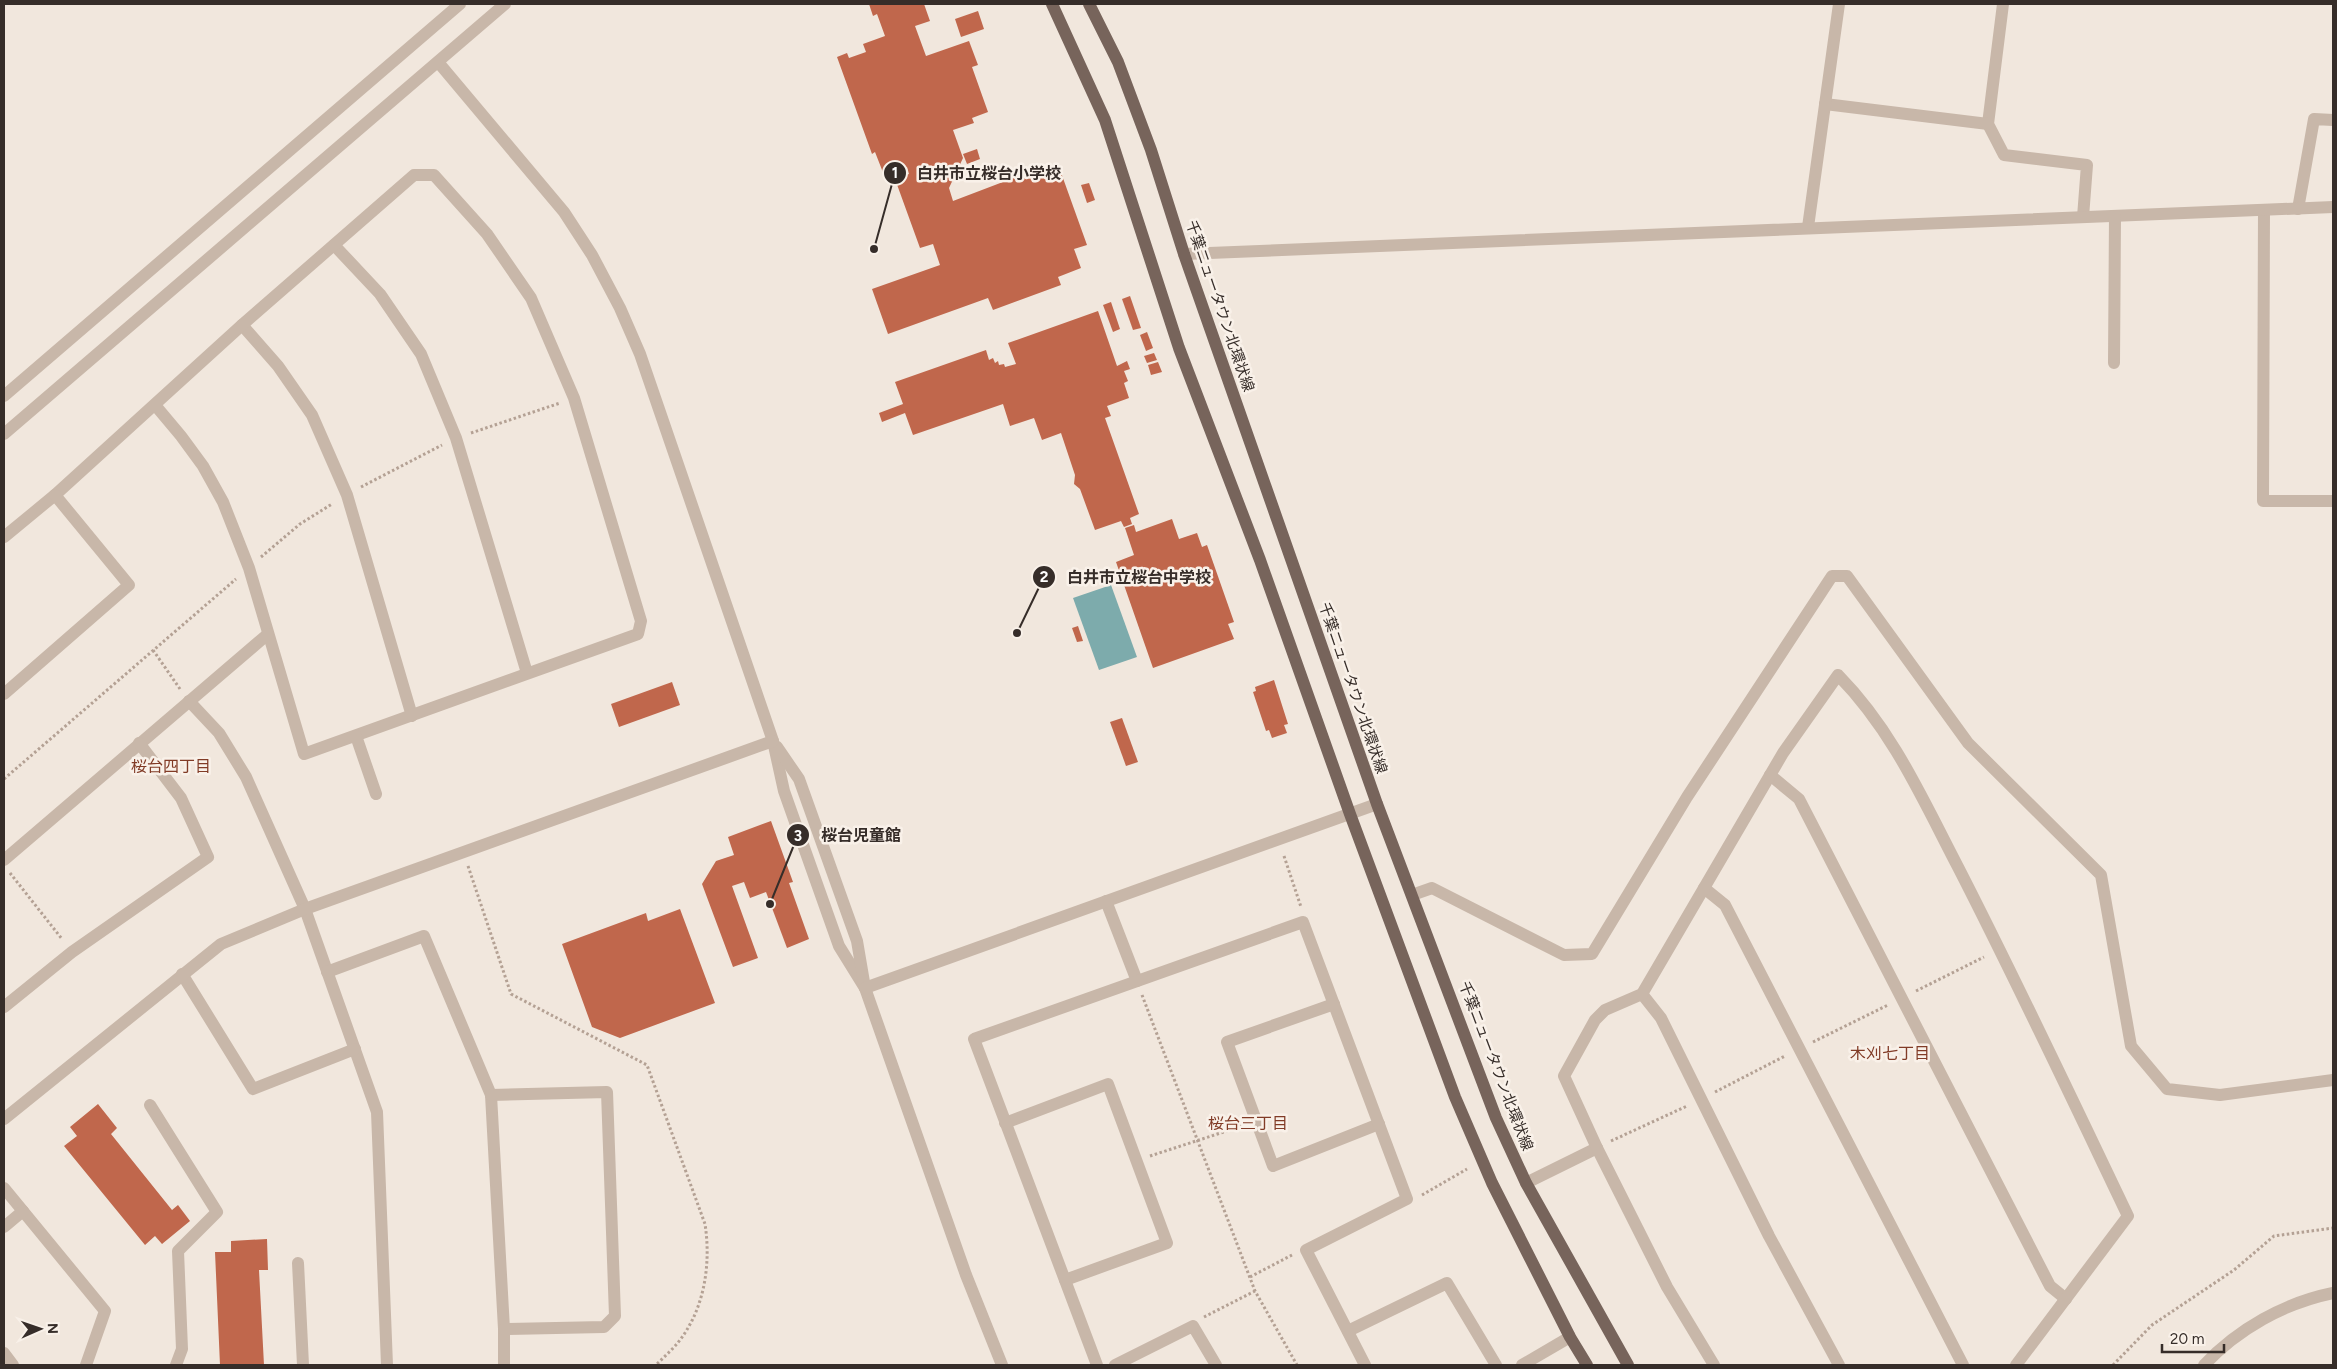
<svg xmlns="http://www.w3.org/2000/svg" width="2337" height="1369" viewBox="0 0 2337 1369" font-family="Figtree,'Noto Sans JP',sans-serif">
  <rect width="100%" height="100%" fill="#f1e7dd"/>
  <polygon fill="#7dabac" points="1111,585 1137,657 1099,670 1073,598"/>
  <g fill="#c0674c">
    <polygon points="869,4 924,4 930,21 915,26 926,56 969,41 978,65 972,67 988,112 972,118 974,123 953,130 963,158 949,188 953,201 1032,171 1033,173 1047,168 1048,171 1059,167 1087,245 1074,249 1081,268 1058,277 1061,285 993,310 988,298 888,334 872,289 940,265 933,244 920,248 895,179 909,174 907,167 884,175 875,152 872,154 837,57 847,53 849,58 866,52 863,44 885,36 877,14 873,16"/>
    <polygon points="978,11 984,29 961,37 955,19"/>
    <polygon points="977,149 980,159 967,164 963,154"/>
    <polygon points="1089,183 1095,200 1087,203 1081,185"/>
    <polygon points="1130,296 1141,328 1133,330 1122,299"/>
    <polygon points="1111,302 1120,329 1113,332 1103,305"/>
    <polygon points="1098,311 1117,366 1127,361 1130,369 1124,371 1128,381 1124,383 1129,398 1107,406 1111,416 1105,418 1139,514 1130,518 1132,524 1124,527 1121,521 1095,530 1080,489 1074,484 1075,475 1061,433 1042,440 1034,418 1010,426 1003,404 913,435 905,413 882,422 879,413 903,404 895,382 986,350 989,360 993,358 995,363 998,361 999,365 1004,364 1005,367 1016,364 1008,343"/>
    <polygon points="1147,332 1153,348 1146,351 1140,335"/>
    <polygon points="1154,353 1157,360 1147,363 1144,356"/>
    <polygon points="1158,362 1162,372 1151,375 1148,365"/>
    <polygon points="1172,519 1179,539 1197,533 1202,547 1207,545 1234,622 1228,624 1234,639 1153,668 1116,562 1134,555 1125,528 1134,525 1136,532"/>
    <polygon points="1078,626 1083,641 1077,642 1072,628"/>
    <polygon points="1274,680 1288,724 1284,725 1287,733 1272,738 1269,730 1266,731 1253,692 1256,691 1255,687"/>
    <polygon points="672,682 680,705 619,727 611,704"/>
    <polygon points="1122,718 1138,762 1126,766 1110,722"/>
    <polygon points="771,821 793,882 789,883 809,939 787,948 766,892 750,898 744,882 732,886 758,958 733,967 702,884 716,861 734,855 728,837"/>
    <polygon points="680,909 715,1003 620,1038 592,1027 562,944 646,913 648,921"/>
    <polygon points="98,1104 117,1128 111,1134 172,1210 178,1205 190,1221 162,1244 155,1236 145,1245 64,1146 77,1136 70,1127"/>
    <polygon points="267,1239 268,1270 259,1270 264,1365 220,1365 215,1252 231,1252 231,1241"/>
  </g>
  <g fill="none" stroke-linecap="round" stroke-linejoin="round">
    <g stroke="#b4a194" stroke-width="3" stroke-dasharray="2.5 2.5" stroke-linecap="butt">
      <polyline points="471,433 560,403"/>
      <polyline points="361,487 442,445"/>
      <polyline points="261,557 300,524 332,504"/>
      <polyline points="153,650 180,689"/>
      <polyline points="4,779 236,579"/>
      <polyline points="1284,856 1301,907"/>
      <path d="M468 866 511 994 647 1065 705 1224C711 1263 705 1307 680 1340 673 1349 664 1357 656 1365"/>
      <polyline points="10,873 62,939"/>
      <polyline points="1916,991 1984,957"/>
      <polyline points="1142,995 1255,1291 1297,1365"/>
      <polyline points="1813,1042 1888,1005"/>
      <polyline points="1715,1092 1785,1056"/>
      <polyline points="1611,1141 1687,1106"/>
      <polyline points="1150,1156 1242,1126"/>
      <polyline points="1422,1195 1467,1169"/>
      <polyline points="1250,1277 1292,1255"/>
      <polyline points="1204,1317 1255,1291"/>
      <polyline points="2113,1365 2152,1325 2234,1270 2274,1236 2333,1228"/>
    </g>
    <g stroke="#c8b7a9" stroke-width="12">
      <polyline points="2003,4 1988,124 2004,155 2087,165 2083,217"/>
      <polyline points="438,62 564,212 592,255 620,308 640,354 773,741 784,791 839,946 865,988"/>
      <polyline points="1825,104 1988,124"/>
      <polyline points="2298,209 2314,119 2333,120"/>
      <polyline points="2264,210 2263,501 2333,501"/>
      <polyline points="1808,227 1839,4"/>
      <polyline points="334,245 380,294 421,354 456,438 527,673"/>
      <polyline points="1184,254 2333,207"/>
      <polyline points="242,325 278,366 312,415 347,495 412,716"/>
      <polyline points="2114,363 2115,216"/>
      <polyline points="4,396 460,4"/>
      <polyline points="4,434 505,4"/>
      <polyline points="4,537 55,495 242,325 414,175 434,175 487,234 531,298 574,398 641,621 638,634 304,754 249,568 223,502 203,466 181,436 155,405"/>
      <polyline points="4,694 129,585 55,495"/>
      <polyline points="189,701 219,733 246,777 305,909 377,1112 387,1365"/>
      <polyline points="356,736 376,794"/>
      <polyline points="777,747 799,779 857,941 865,988 966,1275 1002,1365"/>
      <polyline points="1770,775 1799,799 2050,1286 2066,1299"/>
      <polyline points="4,860 268,634"/>
      <polyline points="1704,888 1725,905 1963,1365"/>
      <polyline points="1412,895 1432,888 1564,955 1592,954 1687,797 1832,576 1847,576 1968,743 2101,875 2131,1046 2167,1089 2220,1095 2333,1080"/>
      <polyline points="1106,901 1137,981"/>
      <polyline points="327,972 424,936 491,1095 504,1329 504,1365"/>
      <polyline points="182,974 253,1089 355,1049"/>
      <polyline points="865,988 1377,804"/>
      <polyline points="1642,994 1661,1018 1769,1236 1839,1365"/>
      <polyline points="1334,1004 1227,1042 1273,1166 1379,1124"/>
      <polyline points="4,1007 72,952 208,857 181,798 139,743"/>
      <polyline points="491,1095 607,1092 615,1316 604,1327 504,1329"/>
      <polyline points="150,1105 217,1212 178,1251 182,1349 176,1365"/>
      <polyline points="4,1119 221,944 305,909 773,741"/>
      <polyline points="1005,1123 1108,1084 1167,1243 1065,1280"/>
      <polyline points="1526,1183 1597,1148"/>
      <polyline points="4,1188 105,1311 86,1365"/>
      <polyline points="4,1227 23,1211"/>
      <polyline points="298,1263 303,1365"/>
      <polyline points="1348,1331 1447,1283 1496,1365"/>
      <polyline points="4,1353 13,1365"/>
      <polyline points="1097,1365 974,1039 1303,922 1407,1199 1306,1250 1365,1365"/>
      <polyline points="1115,1365 1193,1326 1216,1365"/>
      <polyline points="1522,1365 1570,1337"/>
      <path d="M1714 1365 1667 1287 1597 1148 1564 1076 1595 1020 1605 1010 1642 994 1783 753 1838 675C1893 731 1922 798 1958 867 2017 982 2072 1099 2128 1216L2016 1365"/>
      <path d="M2204 1365C2238 1329 2284 1303 2333 1293"/>
    </g>
    <g stroke="#77645b" stroke-width="12">
      <polyline points="1052,4 1105,120 1179,348 1260,560 1350,814 1455,1097 1492,1183 1570,1337 1587,1365"/>
      <polyline points="1089,4 1118,62 1151,150 1184,254 1377,804 1496,1118 1526,1183 1628,1365"/>
    </g>
  </g>
  <g text-anchor="middle" dominant-baseline="central" stroke-width="5" stroke-linejoin="round" paint-order="stroke">
    <g font-size="15" fill="#362d29" stroke="#f9f1e9">
      <text transform="translate(1220 306) rotate(71)">千葉ニュータウン北環状線</text>
      <text transform="translate(1353 688) rotate(71)">千葉ニュータウン北環状線</text>
      <text transform="translate(1496 1066) rotate(69)">千葉ニュータウン北環状線</text>
    </g>
    <g font-size="16" fill="#813b26" stroke="#f9f1e9">
      <text x="171" y="766">桜台四丁目</text>
      <text x="1890" y="1053">木刈七丁目</text>
      <text x="1248" y="1123">桜台三丁目</text>
    </g>
  </g>
  <path fill="none" stroke="#362d29" stroke-width="2" d="M874 249L895 173M1017 633L1044 577M770 904L798 835"/>
  <g fill="#362d29" stroke="#f9f1e9" stroke-width="2">
    <circle cx="874" cy="249" r="5"/>
    <circle cx="1017" cy="633" r="5"/>
    <circle cx="770" cy="904" r="5"/>
    <circle cx="895" cy="173" r="12"/>
    <circle cx="1044" cy="577" r="12"/>
    <circle cx="798" cy="835" r="12"/>
  </g>
  <g font-size="15" text-anchor="middle" font-weight="bold" fill="#fff">
    <text x="895" y="178">1</text>
    <text x="1044" y="582">2</text>
    <text x="798" y="841">3</text>
  </g>
  <g font-size="16" text-anchor="middle" font-weight="bold" fill="#362d29" stroke="#f9f1e9" stroke-width="5" stroke-linejoin="round" paint-order="stroke">
    <text x="989" y="179">白井市立桜台小学校</text>
    <text x="1139" y="583">白井市立桜台中学校</text>
    <text x="861" y="841">桜台児童館</text>
  </g>
  <rect width="2337" height="1369" fill="none" stroke="#362d29" stroke-width="10"/>
  <g transform="translate(40 1329) rotate(88)" stroke="#f9f1e9" stroke-width="4" paint-order="stroke">
  <path d="M0-4L9 19L0 12L-9 19Z" fill="#362d29"/>
  <text y="-8" font-size="14" font-weight="bold" text-anchor="middle" fill="#362d29">N</text>
  </g>
  <path d="M2162 1344v8h62v-8" fill="none" stroke="#362d29" stroke-width="2.5"/>
  <text x="2170" y="1344" font-size="15" fill="#362d29" stroke="#f9f1e9" stroke-width="4" paint-order="stroke">20 m</text>
</svg>
